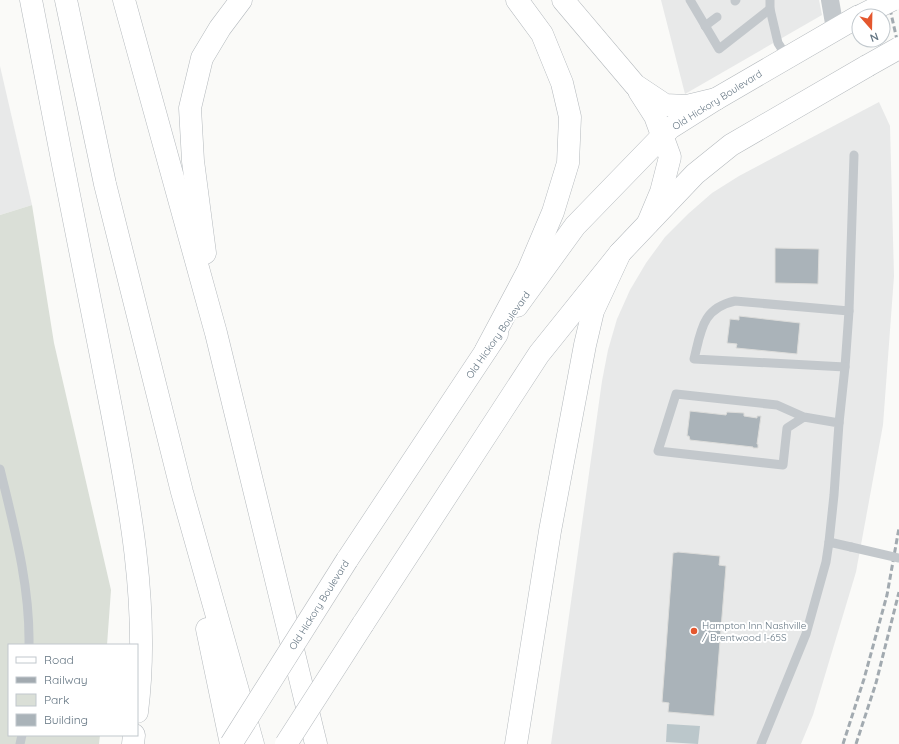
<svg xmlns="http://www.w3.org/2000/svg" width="899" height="744" viewBox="0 0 899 744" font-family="Quicksand,sans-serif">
  <rect width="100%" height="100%" fill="#fafaf8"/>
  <g fill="#e8e9e9">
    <polygon points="661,0 819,0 822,15 685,94"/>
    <polygon points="0,66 32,205 0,215"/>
    <polygon points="879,102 890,126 894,276 883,425 856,572 813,715 801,744 551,744 602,381 608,350 617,319 630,290 646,263 665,237 688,214 712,193 739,176"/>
  </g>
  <polygon fill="#dadfd7" points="32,205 54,343 111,590 107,645 9,645 9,735 100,735 99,744 0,744 0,215"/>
  <polygon fill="#bbc7cb" points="667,724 700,726 698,744 666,742"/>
  <g fill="#aab3b9" stroke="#dcdcda">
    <polygon points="775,248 819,249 818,284 775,283"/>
    <polygon points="739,316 800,323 797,354 736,348 737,344 727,343 730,319 739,320"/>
    <polygon points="690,411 726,415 727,412 744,413 744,416 757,418 757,416 761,416 757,444 758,444 758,448 753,448 753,447 690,440 689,436 687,436"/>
    <polygon points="678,552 720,556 719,565 726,566 714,716 668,712 669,703 662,702 673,553"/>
  </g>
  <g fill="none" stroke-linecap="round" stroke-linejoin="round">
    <defs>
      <g id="primary">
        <polyline points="517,306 575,226 670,128 716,99 859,16"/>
        <polyline points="347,560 497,334"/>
        <polyline points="363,624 539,354 620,253 695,174 731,145 867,66"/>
      </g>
      <g id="motorway">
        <path d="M31 0C54 119 77 237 101 356 123 471 152 594 137 712"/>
        <polyline points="66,0 105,184 182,492 253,744"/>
        <polyline points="124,0 216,333 316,744"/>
        <polyline points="563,0 635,85 665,105 687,106 716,99"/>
        <polyline points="639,91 655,116 670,157 661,192 648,223"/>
        <polyline points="205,253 193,161 190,108 202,58 220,28 241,0"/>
        <polyline points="486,350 528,271 553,212 568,163 570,117 562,83 542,34 517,0"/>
        <polyline points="207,629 231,744"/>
        <polyline points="133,744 134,735"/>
        <polyline points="516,744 550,531 585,345 593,311 620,253"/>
      </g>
    </defs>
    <use href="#primary" stroke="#b5babe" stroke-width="23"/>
    <use href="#motorway" stroke="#b4b9bd" stroke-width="23"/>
    <g stroke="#c3c8cc" stroke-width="9">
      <polyline points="690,0 719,49 770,9"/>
      <polyline points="770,0 770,9 778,43 787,57"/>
      <polyline points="735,1 736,0"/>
      <polyline points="705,26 717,17"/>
      <polyline points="845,367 849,311"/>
      <polyline points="804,417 787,428 783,465 658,451 676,394 777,405 804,417 839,423 834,495 829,542"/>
      <path d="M839 423 845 367 694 359C701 331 702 308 735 301L849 311 854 155"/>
      <path d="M0 469C14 527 30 585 29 645"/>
      <polyline points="20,744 22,735"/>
      <polyline points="761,744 806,634 826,562 829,542 851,547"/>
    </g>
    <polyline stroke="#c3c8cc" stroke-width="18" points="830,0 835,29"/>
    <use href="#primary" stroke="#fff" stroke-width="22"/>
    <use href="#motorway" stroke="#fff" stroke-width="22"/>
    <g stroke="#a2aab0" stroke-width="3" stroke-dasharray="6 3" stroke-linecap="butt">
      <polyline points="888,0 899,49"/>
      <polyline points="843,744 864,679 887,595 899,528"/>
      <polyline points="856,744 876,683 899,592"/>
    </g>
    <defs>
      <g id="primary-bridge">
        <polyline points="860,16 892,0"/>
        <polyline points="867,66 899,48"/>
        <polyline points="231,744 347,560"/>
        <polyline points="286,744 363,624"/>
      </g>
    </defs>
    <use href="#primary-bridge" stroke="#b5babe" stroke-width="23" stroke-linecap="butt"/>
    <polyline stroke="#c3c8cc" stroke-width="9" points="851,547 899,558"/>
    <use href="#primary-bridge" stroke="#fff" stroke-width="22"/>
  </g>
  <circle fill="#e4572e" stroke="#fff" stroke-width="1.5" cx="694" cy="631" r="4"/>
  <g text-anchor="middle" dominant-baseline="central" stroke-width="4" stroke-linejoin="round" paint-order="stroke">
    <g font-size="10" fill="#657683" stroke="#fff">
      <text transform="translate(717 100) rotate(-32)">Old Hickory Boulevard</text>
      <text transform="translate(498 335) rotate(-55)">Old Hickory Boulevard</text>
      <text transform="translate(319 605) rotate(-58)">Old Hickory Boulevard</text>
    </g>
    <g font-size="10" fill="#657683" stroke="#fff" text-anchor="start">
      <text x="702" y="625">Hampton Inn Nashville<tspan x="702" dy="12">/ Brentwood I-65S</tspan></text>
    </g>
  </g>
  <rect x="8" y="644" width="130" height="92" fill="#ffffff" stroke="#c1c8cd"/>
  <rect x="16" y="657" width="20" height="6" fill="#ffffff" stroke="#c1c8cd"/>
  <text x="44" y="664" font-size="12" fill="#657683">Road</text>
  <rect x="16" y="677" width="20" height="6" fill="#a2aab0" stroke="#c1c8cd"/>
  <text x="44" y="684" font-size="12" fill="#657683">Railway</text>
  <rect x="16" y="694" width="20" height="12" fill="#dadfd7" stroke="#c1c8cd"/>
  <text x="44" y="704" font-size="12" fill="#657683">Park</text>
  <rect x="16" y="714" width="20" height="12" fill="#aab3b9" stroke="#c1c8cd"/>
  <text x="44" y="724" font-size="12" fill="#657683">Building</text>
  <g transform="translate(871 28) rotate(160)"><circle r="19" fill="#ffffff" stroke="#c1c8cd"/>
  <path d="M0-3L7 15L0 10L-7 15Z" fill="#e4572e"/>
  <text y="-6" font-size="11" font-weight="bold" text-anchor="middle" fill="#657683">N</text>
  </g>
</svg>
